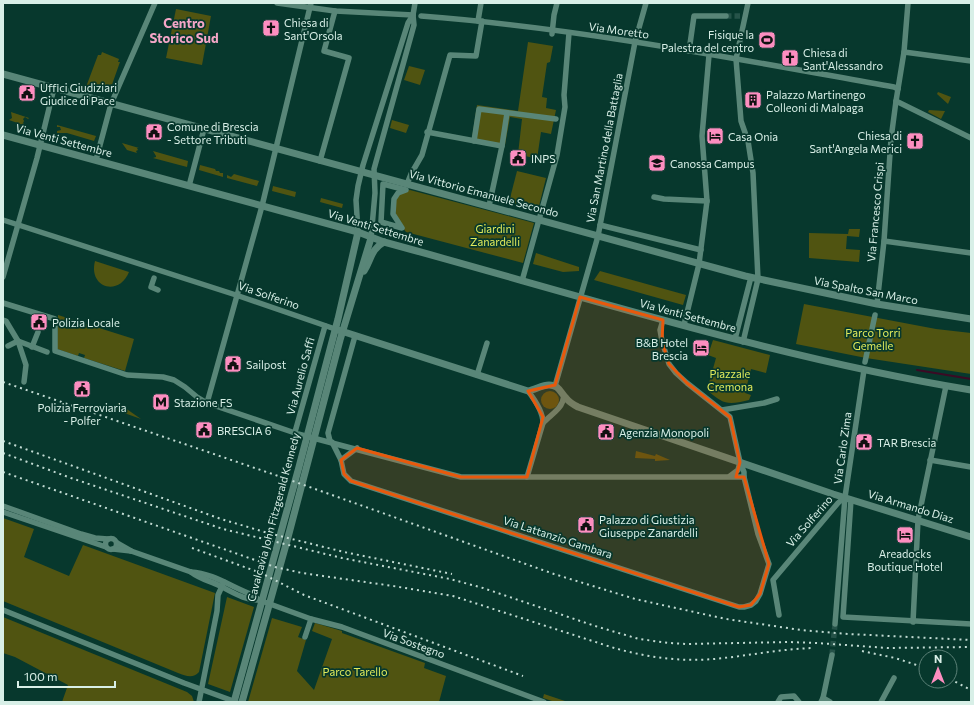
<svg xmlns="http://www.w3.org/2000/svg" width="974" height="705" viewBox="0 0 974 705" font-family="Commissioner,sans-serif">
  <rect width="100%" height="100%" fill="#07382d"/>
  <g fill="#505411">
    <polygon points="176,9 211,16 202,65 166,58"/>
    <polygon points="528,42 553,46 550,62 547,63 542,97 547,98 546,108 556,110 551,134 541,132 537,159 518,154 522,119 510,117 505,145 472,138 477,105 518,111"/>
    <polygon points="102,52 119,59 118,62 120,62 109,93 86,87 98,55 101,55"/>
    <polygon points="409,66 425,70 420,85 404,80"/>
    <polygon points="938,92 951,97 948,104 937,94"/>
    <polygon points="929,110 945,111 941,119 928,112"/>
    <polygon points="11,112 29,118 28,119 25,117 23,119 24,121 23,123 26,126 9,120 12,118"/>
    <polygon points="392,120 409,125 406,133 390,128"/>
    <polygon points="57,125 96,136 94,141 67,133 57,133 57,131 61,130 60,127 57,127"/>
    <polygon points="122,143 139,148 137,148 138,150 136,151 137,153 127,150"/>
    <polygon points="153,151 188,161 187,167 153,158 156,157 156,156"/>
    <polygon points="200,165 215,169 216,171 219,171 220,173 223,173 223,177 199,170"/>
    <polygon points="517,171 546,178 538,210 509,202"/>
    <polygon points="234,174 259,181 257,186 227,178 227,175 231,177"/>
    <polygon points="273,186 296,192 295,197 272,191"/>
    <polygon points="410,190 534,223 523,263 406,232 397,221 394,203 402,191"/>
    <polygon points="321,198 343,204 342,208 320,202"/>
    <polygon points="849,229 860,229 859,237 847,236 846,249 860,250 859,262 809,258 809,233 848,234"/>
    <polygon points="536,253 579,267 579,271 563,272 533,264"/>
    <path d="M95 261 129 272C119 297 88 288 95 261Z"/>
    <polygon points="600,271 686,295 683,305 594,280"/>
    <polygon points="804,304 936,329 971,333 971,374 866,358 796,344"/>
    <polygon points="58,315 134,339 125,371 84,358 85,355 79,353 78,356 57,349"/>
    <path d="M713 340 770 355 766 373 751 369 745 393 751 395 749 400C728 405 724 405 707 390L716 358 708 355Z"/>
    <circle cx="550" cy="400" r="9"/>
    <polygon points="118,403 141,419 113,409"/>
    <polygon points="636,451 655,456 656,454 670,460 655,461 655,459 635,458"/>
    <path d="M3 518 34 529 24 557 69 576 83 545 215 593 199 672C193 679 186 676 178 673L3 601Z"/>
    <polygon points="227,597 254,607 230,692 208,684"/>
    <polygon points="3,617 187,692 192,696 194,702 62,702 68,685 15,657 3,653"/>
    <polygon points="272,618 302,627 298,637 306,640 297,671 314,690 332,639 312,631 315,623 342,631 342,633 425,663 424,668 446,676 439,702 248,702"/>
    <polygon points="544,694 568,702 555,702 543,698"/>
  </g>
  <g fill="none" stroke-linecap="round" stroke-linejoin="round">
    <polyline stroke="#3b0a24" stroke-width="2" points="917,370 971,379"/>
    <g stroke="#265349" stroke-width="5.5" stroke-dasharray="5.5 3" stroke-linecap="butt">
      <polyline points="726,16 742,16"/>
      <polyline points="832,655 835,624"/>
    </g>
    <g stroke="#598678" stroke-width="5.5">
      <polyline points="277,3 335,11 413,15"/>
      <path d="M421 16C579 28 737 59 894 87L898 89"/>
      <polyline points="478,21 481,3"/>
      <polyline points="552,34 554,15 557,3"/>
      <polyline points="689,51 694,16 726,16"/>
      <polyline points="904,52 971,61"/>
      <polyline points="896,101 971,138"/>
      <polyline points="427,132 502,146 489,206"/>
      <polyline points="474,141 479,109 556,119"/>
      <polyline points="502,146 507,113"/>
      <polyline points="96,160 111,104 155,3"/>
      <polyline points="320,161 349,58 324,51 335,11"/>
      <polygon points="383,184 406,190 398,193 394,199 393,214 402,228 381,222"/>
      <polyline points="407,184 411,174 422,155 450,55 476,56 482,21"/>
      <polyline points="189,186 204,129"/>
      <polyline points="654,197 664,199 707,201"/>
      <polyline points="3,220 236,295 335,329"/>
      <polyline points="600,225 701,250"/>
      <polyline points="358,232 356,200 358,186 363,165 408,23 413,15"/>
      <polyline points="371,238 375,193 374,169 414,25 413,15 415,3"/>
      <polyline points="884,241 971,253"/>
      <polyline points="3,277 37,158 54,88"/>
      <polyline points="154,278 151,287 158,290"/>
      <polyline points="522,281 557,155 565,107 564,95 569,33"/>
      <polyline points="3,303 55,319 55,351 127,375 163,377 174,380 185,387 197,397 207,403 298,434 461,477 744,477"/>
      <polyline points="877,304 884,241 891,139 896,101 904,52 908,3"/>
      <polyline points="34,318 39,319"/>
      <polyline points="3,320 6,321 18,341 26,365 24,382"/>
      <polyline points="684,325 699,264 707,201 702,136 709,55"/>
      <polyline points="735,339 751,277"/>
      <polyline points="743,342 758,279 753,173 748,141 741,121 736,59 748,3"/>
      <polyline points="8,346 18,341 47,352"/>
      <polyline points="32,347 38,332"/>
      <polyline points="865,362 875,315"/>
      <polyline points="477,375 487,343"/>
      <polyline points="555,386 598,236 635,42 646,3"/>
      <polyline points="207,403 262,206 311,3"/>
      <polyline points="722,410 764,403 777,399"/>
      <path d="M543 423C551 414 562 410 564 396"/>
      <polyline points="295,432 325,326"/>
      <polyline points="330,441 328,433 355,336"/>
      <polyline points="332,442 341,460 344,474 351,481 739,607 744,607 751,605 756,601 760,594 769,564 758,534 744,477 744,472 740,462 730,417 687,383 676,373 669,364 662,341 660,330 663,320"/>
      <polyline points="341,460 357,448"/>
      <polyline points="930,460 971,467"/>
      <polyline points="730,476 738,470 740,462"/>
      <path d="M527 477 543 423C543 412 535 400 528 391"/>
      <polyline points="851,500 843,617 971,624"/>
      <polyline points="3,506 81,534 95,538 108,539"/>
      <polyline points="3,512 106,547"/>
      <circle cx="111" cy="544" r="5.5"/>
      <polyline points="117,543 131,551"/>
      <path d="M113 549 131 551 191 572C213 573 233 588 253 595L259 600 311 619 342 627 544 702"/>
      <path d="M191 572C200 579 210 581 220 586 233 592 243 600 259 600"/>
      <polyline points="3,610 184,683 236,702"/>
      <polyline points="779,615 773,580 838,503 845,497"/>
      <polyline points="913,622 918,520 946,386"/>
      <polyline points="835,624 845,497 864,370"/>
      <polyline points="305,637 311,619"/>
      <polyline points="823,698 830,702"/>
      <polyline points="199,702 217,611 218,595 224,582"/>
      <polyline points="778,702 781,697 794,696 799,702"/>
      <polyline points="821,702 823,698 832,655"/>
      <polyline points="881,702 894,678"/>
    </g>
    <g stroke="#598678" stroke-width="7">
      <polyline points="3,74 745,276 877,304 971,319"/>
      <path d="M3 135 358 232 384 242C579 295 772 357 971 390"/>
      <path d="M364 271C372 259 370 250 384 242"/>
      <path d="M335 329 528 391C535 390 542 385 549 385 559 385 560 392 566 398 569 402 574 405 578 407L833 494 971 537"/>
      <polyline points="234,702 299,467 338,319 358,232"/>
      <polyline points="242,702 287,541 340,340 371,238"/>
    </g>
    <g stroke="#c2dbd3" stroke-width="2" stroke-dasharray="2 4" stroke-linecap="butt">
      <polyline points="3,382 287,479 554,574 635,599 726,619 801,630 849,634 971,640"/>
      <polyline points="3,441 221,519 268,533 344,552 452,574"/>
      <polyline points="3,453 71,478 223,529 342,558 450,579 483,588 595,626 639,639 669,643 687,644 788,642 817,643 888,648 971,647"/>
      <path d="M3 472 275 567 302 573 393 586 453 596 611 647C644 657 680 662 714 659 747 656 780 649 813 648"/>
      <polyline points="192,548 261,573 304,595 523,676"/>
      <polyline points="862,651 895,658 926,668"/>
      <polyline points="950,679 971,690"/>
    </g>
  </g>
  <path fill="#e8590c" fill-opacity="0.2" stroke="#e8590c" stroke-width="3" stroke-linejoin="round" d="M580 297 663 320 662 341 669 364 687 383 730 417 740 462 736 477H744L769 564 760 594 751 605 739 607 351 481 344 474 341 460 357 448 461 477H527L543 417 528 391 555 385Z"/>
  <defs>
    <symbol id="church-square" viewBox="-11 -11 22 22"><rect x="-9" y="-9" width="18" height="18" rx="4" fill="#fd8ec0" stroke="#07382d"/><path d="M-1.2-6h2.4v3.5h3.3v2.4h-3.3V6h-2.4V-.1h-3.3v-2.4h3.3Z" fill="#111"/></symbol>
    <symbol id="stadium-square" viewBox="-11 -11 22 22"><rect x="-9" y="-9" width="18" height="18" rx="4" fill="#fd8ec0" stroke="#07382d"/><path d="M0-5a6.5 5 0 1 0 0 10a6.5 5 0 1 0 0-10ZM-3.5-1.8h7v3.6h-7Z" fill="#111"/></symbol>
    <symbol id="civic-square" viewBox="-11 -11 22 22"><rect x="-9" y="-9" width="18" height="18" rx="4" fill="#fd8ec0" stroke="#07382d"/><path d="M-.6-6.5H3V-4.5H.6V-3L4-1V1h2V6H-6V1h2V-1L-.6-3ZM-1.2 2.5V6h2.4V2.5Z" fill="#111"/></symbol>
    <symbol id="building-square" viewBox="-11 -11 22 22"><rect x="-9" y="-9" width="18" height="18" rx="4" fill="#fd8ec0" stroke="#07382d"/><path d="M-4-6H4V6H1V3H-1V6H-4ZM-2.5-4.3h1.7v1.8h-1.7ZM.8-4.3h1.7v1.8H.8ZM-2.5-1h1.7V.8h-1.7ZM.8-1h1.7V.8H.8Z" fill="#111"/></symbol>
    <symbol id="hotel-square" viewBox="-11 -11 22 22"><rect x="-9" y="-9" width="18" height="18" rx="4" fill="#fd8ec0" stroke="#07382d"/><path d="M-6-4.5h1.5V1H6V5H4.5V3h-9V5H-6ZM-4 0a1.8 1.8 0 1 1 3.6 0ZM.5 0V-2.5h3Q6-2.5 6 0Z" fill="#111"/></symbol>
    <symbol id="school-square" viewBox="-11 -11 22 22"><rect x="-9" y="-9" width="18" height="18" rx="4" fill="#fd8ec0" stroke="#07382d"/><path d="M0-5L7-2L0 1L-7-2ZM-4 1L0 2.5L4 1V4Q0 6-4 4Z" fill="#111"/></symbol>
    <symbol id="metro-square" viewBox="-11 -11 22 22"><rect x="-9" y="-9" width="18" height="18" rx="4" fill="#fd8ec0" stroke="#07382d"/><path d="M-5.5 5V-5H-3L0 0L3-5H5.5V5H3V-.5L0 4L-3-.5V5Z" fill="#111"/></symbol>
  </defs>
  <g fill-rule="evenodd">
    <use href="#church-square" x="261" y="18" width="20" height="20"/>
    <use href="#stadium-square" x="757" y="30" width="20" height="20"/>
    <use href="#church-square" x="780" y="48" width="20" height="20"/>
    <use href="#civic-square" x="17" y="83" width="20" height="20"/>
    <use href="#building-square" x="743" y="90" width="20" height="20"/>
    <use href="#civic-square" x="144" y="122" width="20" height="20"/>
    <use href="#hotel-square" x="705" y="126" width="20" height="20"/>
    <use href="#church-square" x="905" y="131" width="20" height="20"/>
    <use href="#civic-square" x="508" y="148" width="20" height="20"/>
    <use href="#school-square" x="647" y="153" width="20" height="20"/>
    <use href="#civic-square" x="29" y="312" width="20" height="20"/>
    <use href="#hotel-square" x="691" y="338" width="20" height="20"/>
    <use href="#civic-square" x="223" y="354" width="20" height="20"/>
    <use href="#civic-square" x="72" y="379" width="20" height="20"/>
    <use href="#metro-square" x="151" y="392" width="20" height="20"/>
    <use href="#civic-square" x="194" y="420" width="20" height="20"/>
    <use href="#civic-square" x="596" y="422" width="20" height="20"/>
    <use href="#civic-square" x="854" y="432" width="20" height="20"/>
    <use href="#civic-square" x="576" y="515" width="20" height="20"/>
    <use href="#hotel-square" x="895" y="525" width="20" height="20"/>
  </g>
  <g text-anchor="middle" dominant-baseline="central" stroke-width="3.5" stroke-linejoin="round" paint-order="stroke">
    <g font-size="11" fill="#d8efe7" stroke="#07382d" text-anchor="start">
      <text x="284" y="22">Chiesa di<tspan x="284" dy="13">Sant'Orsola</tspan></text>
      <text x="754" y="34" text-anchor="end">Fisique la<tspan x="754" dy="13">Palestra del centro</tspan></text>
      <text x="803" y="52">Chiesa di<tspan x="803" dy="13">Sant'Alessandro</tspan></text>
      <text x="40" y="87">Uffici Giudiziari<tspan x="40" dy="13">Giudice di Pace</tspan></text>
      <text x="766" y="94">Palazzo Martinengo<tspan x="766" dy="13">Colleoni di Malpaga</tspan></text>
      <text x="167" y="126">Comune di Brescia<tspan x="167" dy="13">- Settore Tributi</tspan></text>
      <text x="902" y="135" text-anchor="end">Chiesa di<tspan x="902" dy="13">Sant'Angela Merici</tspan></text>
      <text x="728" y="136">Casa Onia</text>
      <text x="531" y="158">INPS</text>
      <text x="670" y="163">Canossa Campus</text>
      <text x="52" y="322">Polizia Locale</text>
      <text x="688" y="342" text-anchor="end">B&amp;B Hotel<tspan x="688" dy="13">Brescia</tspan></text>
      <text x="246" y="364">Sailpost</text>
      <text x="174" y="402">Stazione FS</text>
      <text x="82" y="407" text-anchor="middle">Polizia Ferroviaria<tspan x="82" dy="13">- Polfer</tspan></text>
      <text x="217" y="430">BRESCIA 6</text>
      <text x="619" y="432">Agenzia Monopoli</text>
      <text x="877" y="442">TAR Brescia</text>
      <text x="599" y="519">Palazzo di Giustizia<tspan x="599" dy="13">Giuseppe Zanardelli</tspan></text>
      <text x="905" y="553" text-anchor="middle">Areadocks<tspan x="905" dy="13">Boutique Hotel</tspan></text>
    </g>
    <g font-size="11" fill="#d8efe7" stroke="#07382d">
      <text transform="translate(619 30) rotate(8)">Via Moretto</text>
      <text transform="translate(64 140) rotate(15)">Via Venti Settembre</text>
      <text transform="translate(604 148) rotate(-79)">Via San Martino della Battaglia</text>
      <text transform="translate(484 193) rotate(15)">Via Vittorio Emanuele Secondo</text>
      <text transform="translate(875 212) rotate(-85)">Via Francesco Crispi</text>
      <text transform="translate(376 227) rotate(17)">Via Venti Settembre</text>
      <text transform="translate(866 290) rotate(11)">Via Spalto San Marco</text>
      <text transform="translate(269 295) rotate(19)">Via Solferino</text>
      <text transform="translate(688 315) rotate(15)">Via Venti Settembre</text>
      <text transform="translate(300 376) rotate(-75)">Via Aurelio Saffi</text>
      <text transform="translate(842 448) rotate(-82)">Via Carlo Zima</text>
      <text transform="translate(911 506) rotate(17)">Via Armando Diaz</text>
      <text transform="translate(273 517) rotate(-75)">Cavalcavia John Fitzgerald Kennedy</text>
      <text transform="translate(809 521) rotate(-49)">Via Solferino</text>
      <text transform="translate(558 537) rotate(18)">Via Lattanzio Gambara</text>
      <text transform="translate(414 643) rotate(20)">Via Sostegno</text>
    </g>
    <g font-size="11" fill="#e2eb5b" stroke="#07382d">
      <text x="495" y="228">Giardini<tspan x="495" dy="13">Zanardelli</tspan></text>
      <text x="873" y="332">Parco Torri<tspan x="873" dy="13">Gemelle</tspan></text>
      <text x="730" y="373">Piazzale<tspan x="730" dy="13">Cremona</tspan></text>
      <text x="355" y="671">Parco Tarello</text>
    </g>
    <g font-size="13" font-weight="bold" fill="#f4a6c7" stroke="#07382d">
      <text x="184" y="23">Centro<tspan x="184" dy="15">Storico Sud</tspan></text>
    </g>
  </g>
  <rect width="974" height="705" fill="none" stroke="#d8efe7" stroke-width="8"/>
  <g transform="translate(938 669)"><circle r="19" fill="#07382d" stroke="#5b8177"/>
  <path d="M0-3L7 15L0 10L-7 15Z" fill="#fd8ec0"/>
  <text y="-6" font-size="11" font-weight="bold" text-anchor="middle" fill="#d8efe7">N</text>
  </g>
  <path d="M18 681v6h97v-6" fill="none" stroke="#d8efe7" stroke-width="2"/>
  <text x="24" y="681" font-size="12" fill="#d8efe7" stroke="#07382d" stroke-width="3" paint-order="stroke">100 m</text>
</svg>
